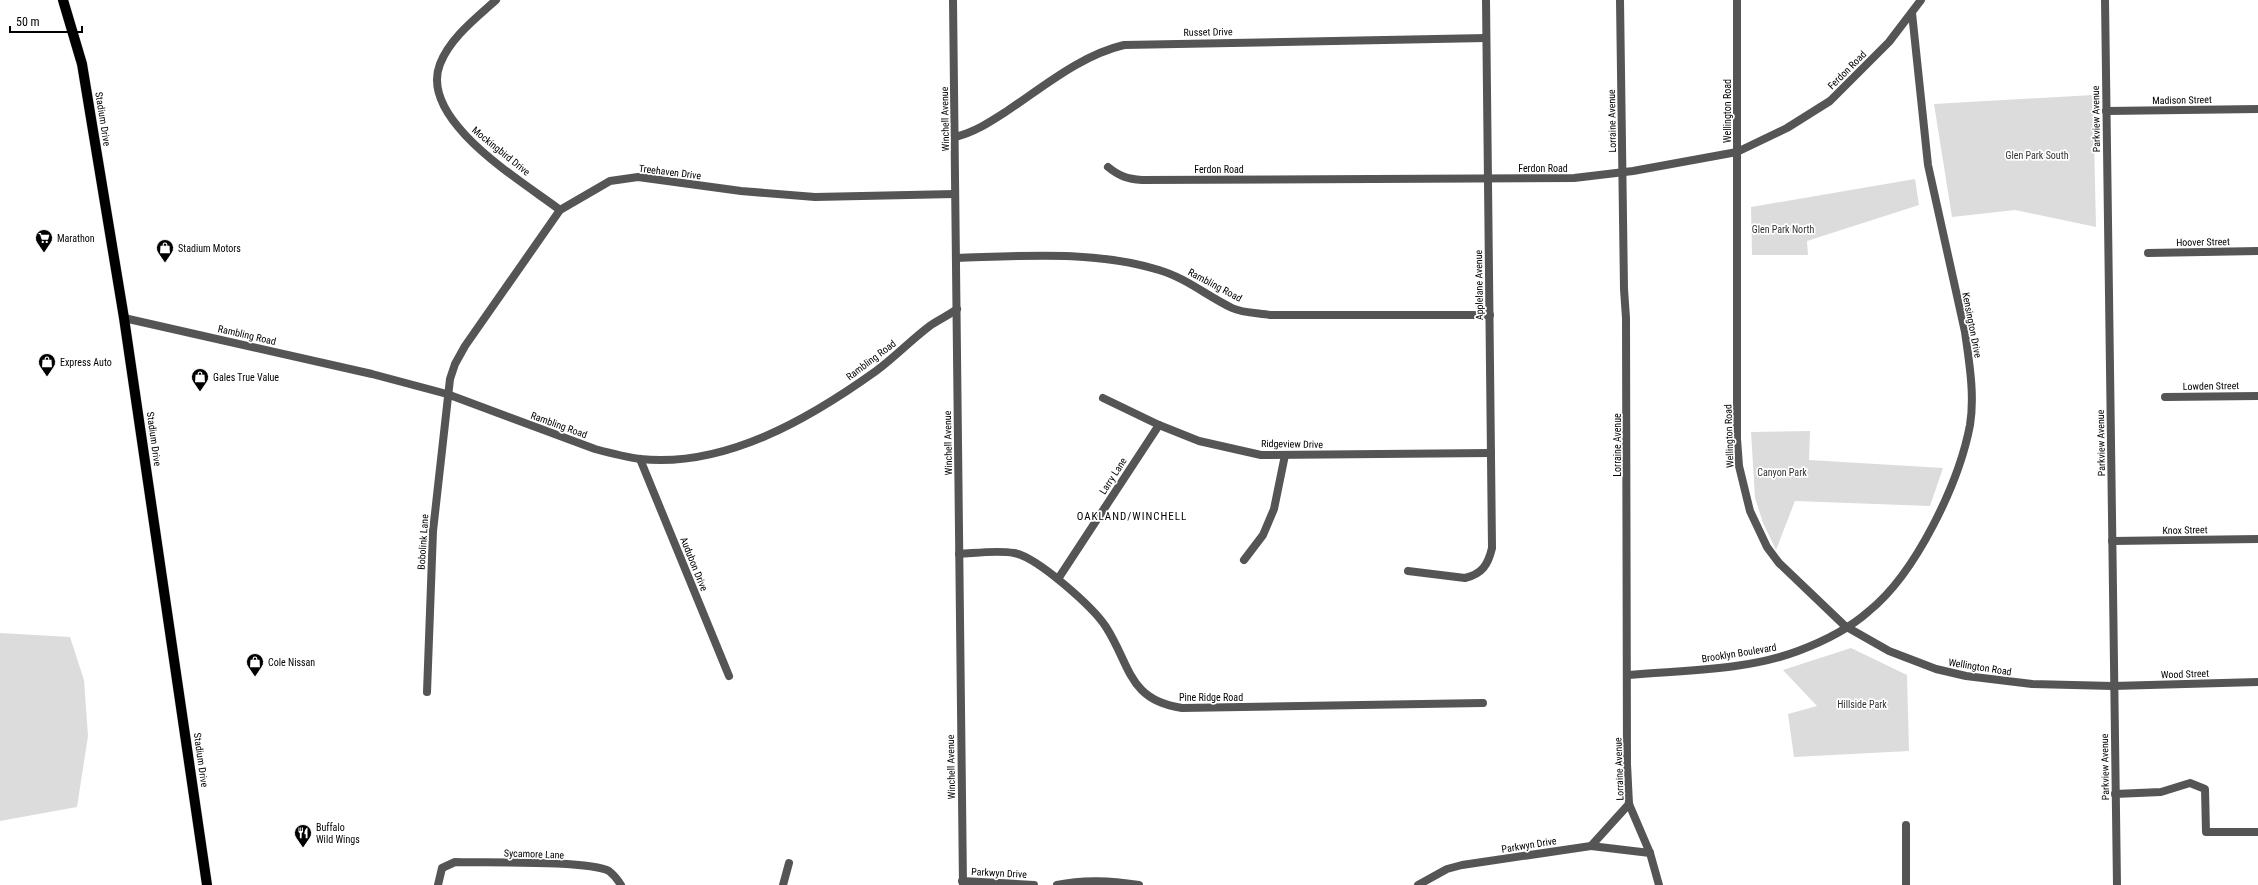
<svg xmlns="http://www.w3.org/2000/svg" width="2258" height="885" viewBox="0 0 2258 885" font-family="'Roboto Condensed',sans-serif">
  <rect width="100%" height="100%" fill="#fff"/>
  <g fill="#dcdcdc">
    <polygon points="2093,95 2096,227 2015,210 1952,217 1934,104"/>
    <polygon points="1915,179 1919,205 1807,241 1808,255 1752,255 1751,207"/>
    <polygon points="1810,431 1809,460 1943,468 1930,506 1795,501 1776,550 1763,523 1755,498 1751,432"/>
    <polygon points="0,633 70,637 84,680 88,736 77,807 0,821"/>
    <polygon points="1851,648 1907,675 1909,751 1794,757 1788,714 1817,706 1783,670"/>
  </g>
  <g fill="none" stroke-linecap="round" stroke-linejoin="round">
    <defs>
      <polyline id="primary" points="63,0 82,64 124,318 207,885"/>
    </defs>
    <use href="#primary" stroke="#dbdbdb" stroke-width="11"/>
    <g stroke="#555" stroke-width="8">
      <path d="M496 0C476 18 450 38 440 64 418 120 522 181 560 210"/>
      <polyline points="953,0 963,885"/>
      <polyline points="1620,0 1624,289 1626,318 1627,764 1629,804 1650,853 1659,885"/>
      <polyline points="1737,0 1737,439 1739,466 1750,511 1767,547 1779,563 1845,626 1889,651 1936,669 1966,676 2032,684 2113,686 2258,682"/>
      <polyline points="2106,111 2258,109"/>
      <path d="M955 137C975 132 990 122 1007 111 1043 87 1081 55 1124 45L1486 38"/>
      <path d="M1108 167C1119 176 1127 179 1142 180L1574 178 1633 171 1737 152 1787 128 1830 101 1889 42 1921 0"/>
      <polyline points="2148,253 2258,251"/>
      <path d="M957 258C1023 256 1094 250 1159 270 1186 278 1207 296 1232 308 1243 313 1258 313 1270 315H1490"/>
      <path d="M124 318 372 374 447 394 595 449C610 453 625 457 640 459 725 468 809 419 876 371 895 357 912 339 931 325 940 319 949 315 957 309"/>
      <polyline points="2165,397 2258,396"/>
      <polyline points="1103,398 1159,425 1199,441 1261,455 1491,453"/>
      <polyline points="640,459 729,676"/>
      <polyline points="2112,541 2258,539"/>
      <path d="M959 554C977 553 997 550 1014 553 1037 557 1093 607 1106 627 1131 666 1128 700 1182 708L1483 703"/>
      <polyline points="1244,560 1263,535 1274,509 1285,455"/>
      <path d="M1408 571 1465 578C1482 574 1488 565 1492 548L1486 0"/>
      <polyline points="1058,579 1159,425"/>
      <path d="M1628 675C1684 670 1745 671 1798 651 1822 642 1850 628 1869 611 1916 573 1959 483 1970 425 1975 395 1969 361 1965 332L1928 165 1912 13"/>
      <polyline points="427,692 433,531 450,379 455,364 465,346 560,210 610,181 638,177 741,191 815,197 955,194"/>
      <polyline points="2115,794 2161,792 2190,783 2205,789 2206,832 2258,832"/>
      <polyline points="1591,846 1650,853"/>
      <polyline points="962,881 1034,885"/>
      <path d="M438 885 442 868 455 862C483 863 589 860 609 871 614 875 618 880 621 885"/>
      <polyline points="783,885 789,863"/>
      <path d="M1057 885C1085 879 1111 881 1139 885"/>
      <polyline points="1418,885 1447,869 1462,865 1591,846 1629,804"/>
      <polyline points="1906,885 1906,825"/>
    </g>
    <polyline stroke="#555" stroke-width="8" points="2105,0 2117,885"/>
    <use href="#primary" stroke="#000" stroke-width="10"/>
  </g>
  <defs>
    <symbol id="supermarket-pin" viewBox="-11 -11 22 30"><path d="M0 17L-7.5 6A9.5 9.5 0 1 1 7.5 6Z" fill="#000" stroke="#fff"/><path d="M-6-5.5h2.5l.6 2H6L4.5 2H-2.5L-4.4-4H-6ZM-1.5 3.2a1.3 1.3 0 1 0 .1 0ZM3 3.2a1.3 1.3 0 1 0 .1 0Z" fill="#fff"/></symbol>
    <symbol id="shop-pin" viewBox="-11 -11 22 30"><path d="M0 17L-7.5 6A9.5 9.5 0 1 1 7.5 6Z" fill="#000" stroke="#fff"/><path d="M-5-2.5h2.3a2.7 3.5 0 0 1 5.4 0H5L5.5 6h-11ZM-1.5-2.5h3a1.5 2.3 0 0 0-3 0Z" fill="#fff"/></symbol>
    <symbol id="restaurant-pin" viewBox="-11 -11 22 30"><path d="M0 17L-7.5 6A9.5 9.5 0 1 1 7.5 6Z" fill="#000" stroke="#fff"/><path d="M-5-6h1v4h1v-4h1v4h1v-4h1v5L-1.5 .5V6h-2V.5L-5-1ZM5-6V6H3V1.5H1.5Q1.5-4 5-6Z" fill="#fff"/></symbol>
  </defs>
  <g fill-rule="evenodd">
    <use href="#supermarket-pin" x="34" y="228" width="20" height="27"/>
    <use href="#shop-pin" x="155" y="238" width="20" height="27"/>
    <use href="#shop-pin" x="37" y="352" width="20" height="27"/>
    <use href="#shop-pin" x="190" y="367" width="20" height="27"/>
    <use href="#shop-pin" x="245" y="652" width="20" height="27"/>
    <use href="#restaurant-pin" x="293" y="823" width="20" height="27"/>
  </g>
  <g text-anchor="middle" dominant-baseline="central" stroke-width="3.5" stroke-linejoin="round" paint-order="stroke">
    <g font-size="10" fill="#000" stroke="#fff">
      <text transform="translate(1208 32) rotate(-1)">Russet Drive</text>
      <text transform="translate(1847 70) rotate(-45)">Ferdon Road</text>
      <text transform="translate(2182 100) rotate(-1)">Madison Street</text>
      <text transform="translate(1727 111) rotate(-90)">Wellington Road</text>
      <text transform="translate(103 119) rotate(81)">Stadium Drive</text>
      <text transform="translate(945 119) rotate(-91)">Winchell Avenue</text>
      <text transform="translate(2096 119) rotate(-91)">Parkview Avenue</text>
      <text transform="translate(1612 121) rotate(-91)">Lorraine Avenue</text>
      <text transform="translate(501 151) rotate(39)">Mockingbird Drive</text>
      <text x="1543" y="168">Ferdon Road</text>
      <text x="1219" y="169">Ferdon Road</text>
      <text transform="translate(670 172) rotate(7)">Treehaven Drive</text>
      <text transform="translate(2203 242) rotate(-1)">Hoover Street</text>
      <text transform="translate(1215 285) rotate(28)">Rambling Road</text>
      <text transform="translate(1479 285) rotate(-91)">Applelane Avenue</text>
      <text transform="translate(1972 325) rotate(79)">Kensington Drive</text>
      <text transform="translate(247 335) rotate(13)">Rambling Road</text>
      <text transform="translate(871 360) rotate(-37)">Rambling Road</text>
      <text transform="translate(2211 386) rotate(-1)">Lowden Street</text>
      <text transform="translate(559 425) rotate(20)">Rambling Road</text>
      <text transform="translate(1729 436) rotate(-92)">Wellington Road</text>
      <text transform="translate(154 439) rotate(82)">Stadium Drive</text>
      <text transform="translate(948 443) rotate(-91)">Winchell Avenue</text>
      <text transform="translate(2101 443) rotate(-91)">Parkview Avenue</text>
      <text transform="translate(1292 444) rotate(1)">Ridgeview Drive</text>
      <text transform="translate(1617 445) rotate(-90)">Lorraine Avenue</text>
      <text transform="translate(1113 476) rotate(-57)">Larry Lane</text>
      <text transform="translate(2185 530) rotate(-1)">Knox Street</text>
      <text transform="translate(423 542) rotate(-86)">Bobolink Lane</text>
      <text transform="translate(694 564) rotate(68)">Audubon Drive</text>
      <text transform="translate(1739 653) rotate(-9)">Brooklyn Boulevard</text>
      <text transform="translate(1980 667) rotate(9)">Wellington Road</text>
      <text transform="translate(2185 674) rotate(-2)">Wood Street</text>
      <text x="1211" y="697">Pine Ridge Road</text>
      <text transform="translate(201 760) rotate(82)">Stadium Drive</text>
      <text transform="translate(951 767) rotate(-91)">Winchell Avenue</text>
      <text transform="translate(2105 767) rotate(-91)">Parkview Avenue</text>
      <text transform="translate(1619 769) rotate(-92)">Lorraine Avenue</text>
      <text transform="translate(1529 845) rotate(-9)">Parkwyn Drive</text>
      <text transform="translate(534 854) rotate(2)">Sycamore Lane</text>
      <text transform="translate(999 873) rotate(3)">Parkwyn Drive</text>
    </g>
    <g font-size="10" fill="#333" stroke="#fff">
      <text x="2037" y="155">Glen Park South</text>
      <text x="1783" y="229">Glen Park North</text>
      <text x="1782" y="472">Canyon Park</text>
      <text x="1862" y="704">Hillside Park</text>
    </g>
    <g font-size="10" fill="#000" stroke="#fff" text-anchor="start">
      <text x="57" y="238">Marathon</text>
      <text x="178" y="248">Stadium Motors</text>
      <text x="60" y="362">Express Auto</text>
      <text x="213" y="377">Gales True Value</text>
      <text x="268" y="662">Cole Nissan</text>
      <text x="316" y="827">Buffalo<tspan x="316" dy="12">Wild Wings</tspan></text>
    </g>
    <g font-size="11" letter-spacing="1" fill="#000" stroke="#fff">
      <text x="1132" y="516">OAKLAND/WINCHELL</text>
    </g>
  </g>
  <path d="M10 26v6h72v-6" fill="none" stroke="#000000" stroke-width="2"/>
  <text x="16" y="26" font-size="12" fill="#000000" stroke="#ffffff" stroke-width="3" paint-order="stroke">50 m</text>
</svg>
